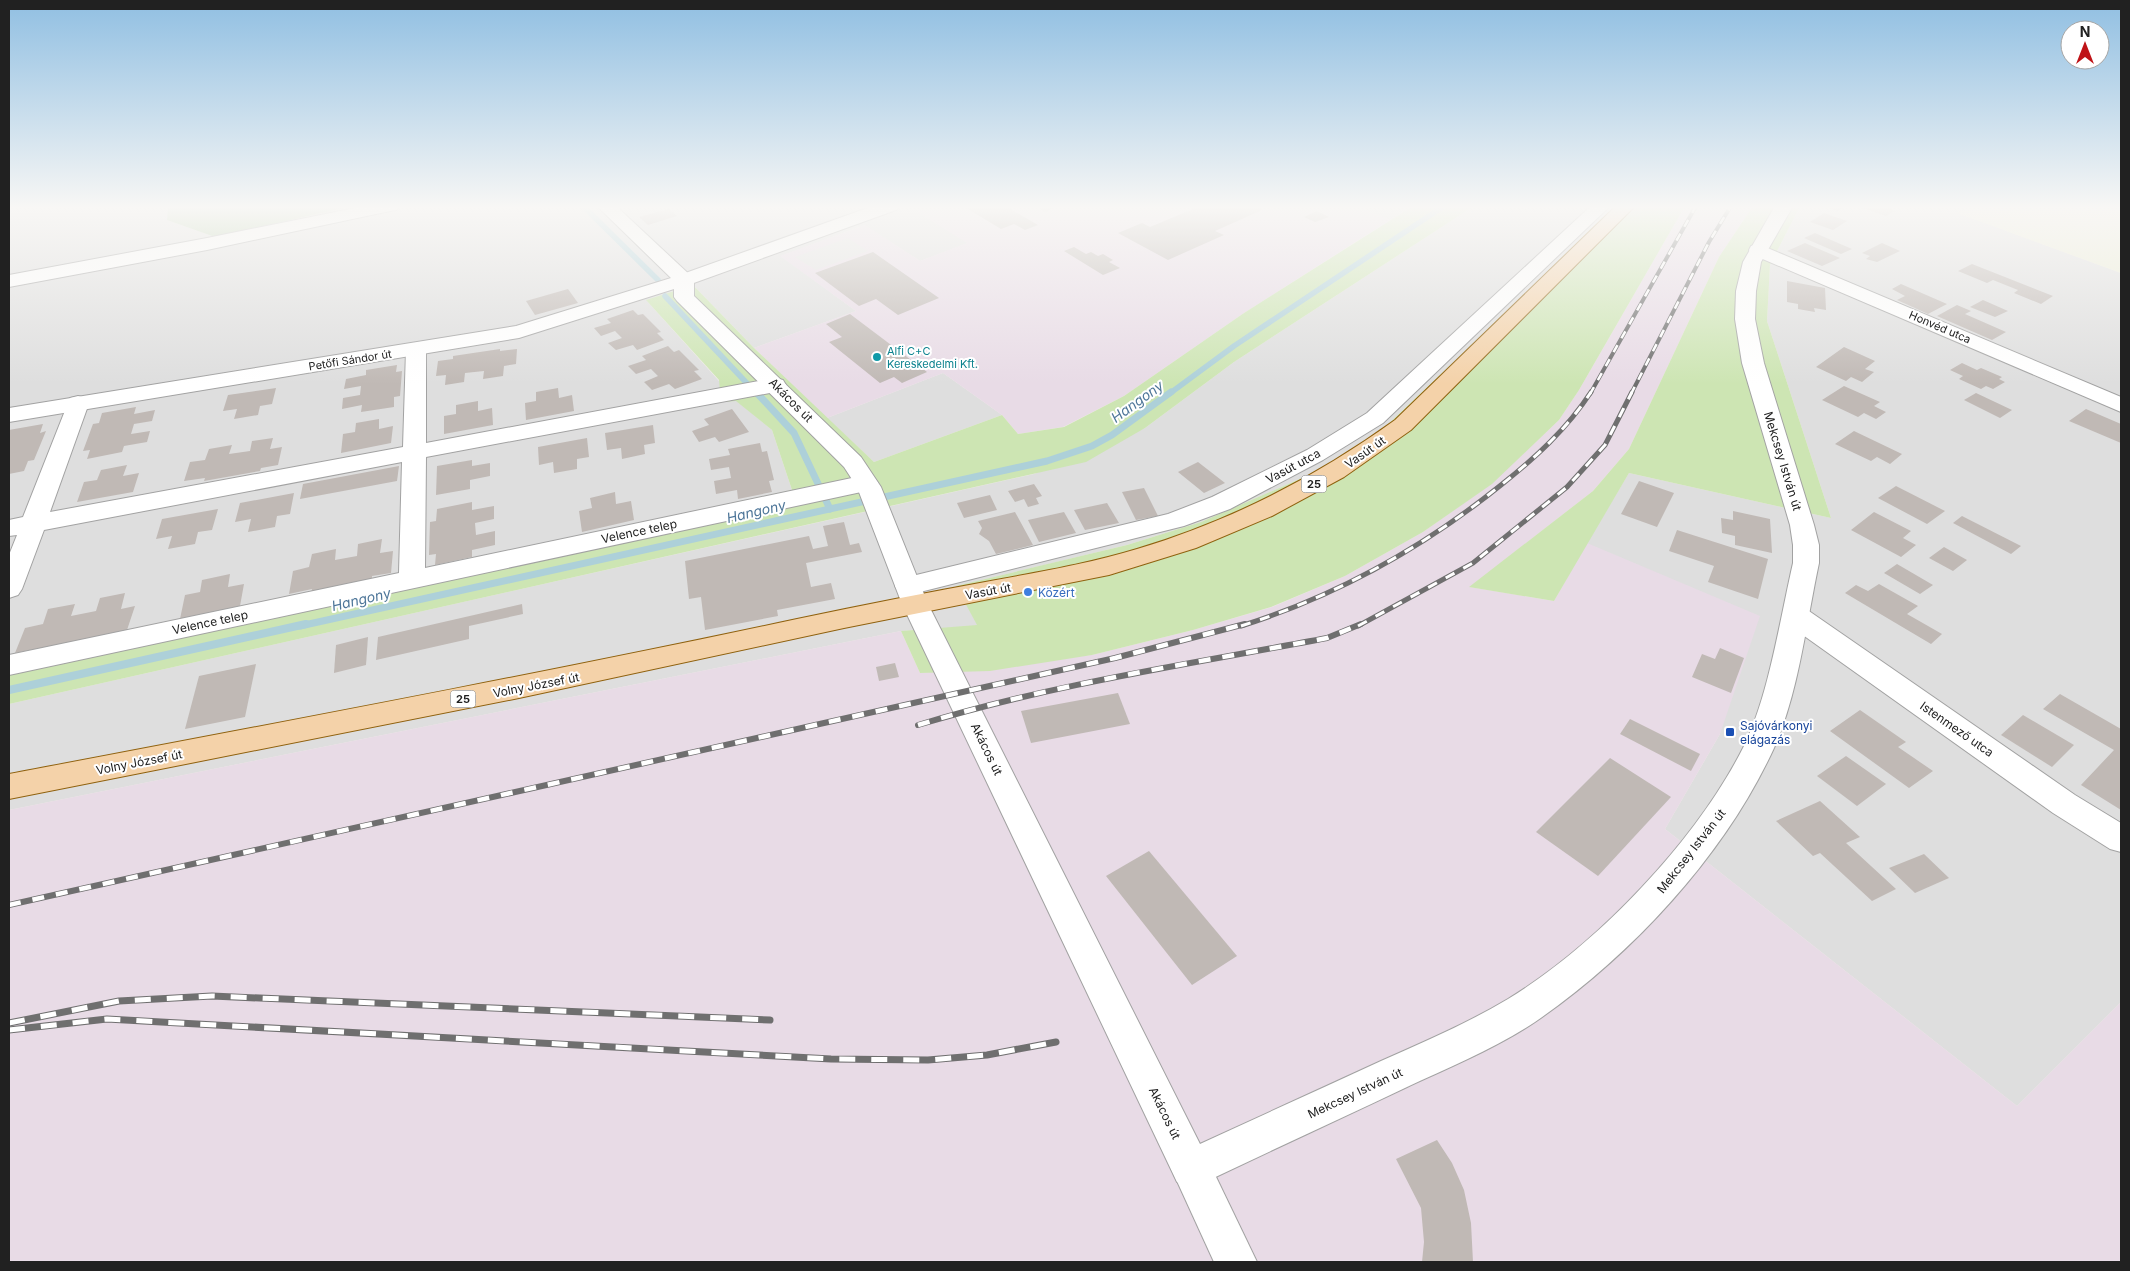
<svg xmlns="http://www.w3.org/2000/svg" width="2130" height="1271" viewBox="0 0 2130 1271" font-family="Inter,sans-serif">
  <rect width="100%" height="100%" fill="#f0ede8"/>
  <g fill="#dedede">
    <polygon points="9,206 168,206 167,220 215,237 353,206 913,206 910,207 968,243 920,261 864,225 781,256 856,311 754,348 693,285 647,301 736,400 772,430 792,490 9,659"/>
    <polygon points="1356,206 1413,206 1390,220"/>
    <polygon points="1474,206 1618,206 1382,430 1318,471 1201,522 1127,545 957,586 978,626 901,631 9,810 9,704 1034,474 1145,428 1234,362"/>
    <polygon points="1800,206 1972,206 1958,213 2121,273 2121,1002 2017,1106 1665,829 1720,734 1587,543 1629,473 1831,518 1767,321 1770,265"/>
    <polygon points="943,373 1002,415 874,462 827,418"/>
  </g>
  <g fill="#e8dbe6">
    <polygon points="913,206 1356,206 1390,220 1244,313 1124,396 1063,427 1018,434 1002,415 943,373 827,418 754,348 856,311 780,256 865,225 920,261 967,243 910,207"/>
    <polygon points="1685,206 1753,206 1719,257 1629,449 1593,491 1470,587 1554,601 1587,543 1760,616 1720,734 1665,829 2017,1106 2121,1002 2121,1262 9,1262 9,810 901,631 920,673 1092,655 1193,630 1272,607 1345,576 1423,532 1492,483 1559,420 1579,390"/>
  </g>
  <polygon fill="#ecedd5" points="1973,206 2121,206 2121,273 1957,213"/>
  <g fill="#cde5b3">
    <polygon points="1413,206 1474,206 1234,362 1145,428 1086,462 9,704 9,659 792,490 772,430 736,401 721,402 719,380 646,300 693,285 754,348 874,462 1002,415 1018,434 1064,427 1124,396 1244,313"/>
    <polygon points="1618,206 1685,206 1579,390 1559,420 1492,484 1423,532 1345,576 1271,607 1193,630 1092,655 990,671 920,673 901,631 977,625 956,586 1127,545 1201,522 1318,471 1382,430"/>
    <polygon points="1753,206 1800,206 1770,265 1767,321 1831,518 1629,473 1554,601 1469,587 1593,491 1629,449 1719,257"/>
  </g>
  <polygon fill="#aecba1" points="168,206 353,206 215,237 167,220"/>
  <polygon fill="#e1e1e1" points="848,238 868,251 816,270 795,257"/>
  <g fill="none" stroke-linecap="round" stroke-linejoin="round">
    <g stroke="#add0d9" stroke-width="5.5">
      <polyline points="583,206 658,280"/>
      <polyline points="665,296 757,394"/>
      <polyline points="1169,394 1234,346 1444,206"/>
    </g>
    <g stroke="#add0d9" stroke-width="7">
      <polyline points="756,392 794,433 830,509"/>
      <polyline points="300,626 1047,461 1092,446 1112,435 1171,392"/>
    </g>
    <polyline stroke="#add0d9" stroke-width="8" points="9,690 306,624"/>
  </g>
  <g fill="#c0b9b5">
    <polygon points="963,206 1005,206 1038,225 1025,230 1014,224 1001,229"/>
    <polygon points="1035,206 1059,206 1045,212"/>
    <polygon points="1200,206 1253,206 1262,210 1215,231 1224,235 1168,260 1118,233 1142,223 1150,227"/>
    <polygon points="1824,206 1846,206 1837,211"/>
    <polygon points="1857,206 1882,206 1895,211 1886,216"/>
    <polygon points="669,209 677,216 648,225 639,217"/>
    <polygon points="1317,211 1329,217 1315,222 1304,217"/>
    <polygon points="1824,213 1847,221 1833,230 1810,222"/>
    <polygon points="1815,233 1852,249 1841,254 1804,238"/>
    <polygon points="1805,243 1840,258 1822,266 1787,251"/>
    <polygon points="1882,243 1900,251 1877,262 1866,259 1870,256 1862,253"/>
    <polygon points="1074,247 1086,254 1091,252 1098,256 1103,254 1113,260 1109,262 1120,268 1103,275 1064,251"/>
    <polygon points="873,252 939,298 898,315 876,299 859,306 815,273"/>
    <polygon points="1972,264 2053,296 2041,304 2014,293 2018,290 1993,280 1987,283 1958,271"/>
    <polygon points="1787,281 1825,288 1826,310 1814,308 1815,312 1798,309 1798,304 1787,302"/>
    <polygon points="1901,284 1947,304 1928,314 1897,300 1905,296 1892,289"/>
    <polygon points="568,289 578,303 535,315 526,301"/>
    <polygon points="1983,300 2008,311 1995,317 1970,307"/>
    <polygon points="1957,305 1971,311 1965,314 2006,332 1992,340 1937,316"/>
    <polygon points="633,310 638,315 643,314 661,332 657,333 664,340 637,350 633,345 616,350 608,343 622,338 615,331 601,336 594,328 611,323 607,319"/>
    <polygon points="850,314 927,372 902,383 894,377 880,383 829,342 842,337 826,324"/>
    <polygon points="668,346 674,352 679,350 699,370 694,371 702,379 675,389 669,384 652,390 644,382 658,376 651,369 636,374 628,366 646,360 642,356"/>
    <polygon points="1844,347 1875,361 1865,369 1874,372 1862,382 1851,377 1846,381 1816,367"/>
    <polygon points="500,349 500,351 517,349 516,364 504,366 503,376 483,379 484,371 465,373 464,382 445,385 446,375 436,376 438,361 453,359 453,356"/>
    <polygon points="1962,363 1977,370 1981,368 2002,377 1999,379 2005,382 1993,389 1986,386 1981,389 1959,379 1963,376 1950,370"/>
    <polygon points="397,365 396,372 402,371 400,396 394,397 394,407 361,412 362,405 342,409 343,398 360,395 361,386 344,389 346,379 366,375 366,370"/>
    <polygon points="1844,386 1880,402 1874,406 1886,412 1876,419 1864,413 1858,417 1822,400"/>
    <polygon points="276,388 272,404 260,406 258,415 234,419 237,409 223,411 228,395"/>
    <polygon points="558,388 559,398 572,395 574,411 526,420 525,403 536,401 536,392"/>
    <polygon points="1976,393 2012,410 2000,418 1964,400"/>
    <polygon points="478,401 478,411 492,408 493,425 444,434 444,416 456,414 456,405"/>
    <polygon points="136,407 134,414 155,410 152,421 134,424 131,434 150,431 147,442 124,446 122,452 87,459 90,450 83,451 93,424 99,423 102,413"/>
    <polygon points="732,409 749,432 719,442 715,437 699,442 692,431 709,425 704,419"/>
    <polygon points="2086,409 2121,424 2121,443 2069,421"/>
    <polygon points="379,419 379,429 393,426 391,443 341,453 343,434 355,432 356,423"/>
    <polygon points="43,424 40,433 46,431 34,460 28,461 24,471 9,474 9,430"/>
    <polygon points="653,425 655,443 644,445 645,454 622,459 621,448 607,450 605,433"/>
    <polygon points="1854,431 1902,454 1890,464 1877,457 1871,461 1835,444"/>
    <polygon points="273,438 270,449 282,447 278,465 261,468 260,471 204,481 205,478 184,481 190,462 205,460 209,449 232,445 229,454 250,451 252,441"/>
    <polygon points="587,438 589,457 577,459 577,469 554,473 553,462 539,465 538,447"/>
    <polygon points="760,443 762,452 767,451 774,480 769,481 772,492 738,499 737,490 716,494 714,481 731,478 729,467 711,470 709,459 730,455 728,449"/>
    <polygon points="472,460 472,466 490,463 490,476 470,480 470,489 436,495 437,466"/>
    <polygon points="1198,462 1225,483 1204,493 1178,472"/>
    <polygon points="127,465 123,476 139,473 133,492 77,502 84,482 97,480 101,470"/>
    <polygon points="399,466 397,481 300,499 303,484"/>
    <polygon points="1639,481 1674,493 1657,527 1621,514"/>
    <polygon points="1034,484 1042,496 1036,498 1039,504 1028,507 1024,499 1015,502 1008,491"/>
    <polygon points="1896,486 1945,511 1927,524 1878,498"/>
    <polygon points="1144,488 1158,516 1136,520 1122,492"/>
    <polygon points="615,492 616,504 631,501 634,520 582,532 579,511 592,508 590,498"/>
    <polygon points="294,493 290,514 277,516 275,527 248,532 251,519 235,522 240,503"/>
    <polygon points="990,495 997,510 964,518 957,503"/>
    <polygon points="472,502 472,510 494,506 494,519 475,523 476,535 495,531 495,545 472,550 472,557 435,565 436,554 429,555 430,522 436,521 437,509"/>
    <polygon points="1107,503 1119,523 1085,530 1074,510"/>
    <polygon points="218,509 212,530 198,532 195,544 168,549 172,536 156,539 162,519"/>
    <polygon points="1733,511 1770,519 1772,553 1735,545 1735,536 1722,533 1721,518 1733,520"/>
    <polygon points="1015,512 1033,545 996,554 989,541 979,534 982,528 978,521"/>
    <polygon points="1064,512 1076,533 1039,542 1028,520"/>
    <polygon points="1874,512 1911,531 1903,538 1916,545 1901,557 1851,530"/>
    <polygon points="1962,516 2021,546 2011,554 1953,523"/>
    <polygon points="844,522 850,545 859,543 862,552 806,563 811,587 831,583 835,599 777,610 778,616 705,630 701,597 689,599 685,561 809,536 813,549 828,546 823,526"/>
    <polygon points="1677,530 1768,559 1758,599 1708,582 1714,566 1669,551"/>
    <polygon points="382,539 380,553 393,551 391,573 372,576 372,581 311,593 312,589 289,594 293,571 309,567 312,554 336,549 335,560 357,556 358,544"/>
    <polygon points="1944,547 1967,560 1953,571 1929,558"/>
    <polygon points="1897,564 1933,585 1920,594 1884,573"/>
    <polygon points="230,574 228,587 244,584 240,606 180,619 185,595 200,592 202,580"/>
    <polygon points="1879,584 1918,606 1907,614 1942,634 1931,644 1845,593 1856,585 1868,591"/>
    <polygon points="125,593 121,609 135,606 127,630 107,634 105,639 38,652 40,648 15,653 25,628 43,624 48,609 75,604 71,616 96,611 100,598"/>
    <polygon points="522,604 523,614 469,626 469,639 376,660 378,637"/>
    <polygon points="368,637 366,665 334,673 336,645"/>
    <polygon points="1720,648 1744,658 1731,693 1692,677 1702,654 1715,659"/>
    <polygon points="895,663 899,677 879,681 876,667"/>
    <polygon points="256,664 245,717 185,729 199,676"/>
    <polygon points="1118,693 1130,724 1031,743 1021,711"/>
    <polygon points="2060,694 2121,729 2121,810 2081,785 2114,750 2043,709"/>
    <polygon points="1860,710 1906,742 1898,747 1933,771 1909,788 1830,731"/>
    <polygon points="2023,715 2074,745 2052,767 2001,735"/>
    <polygon points="1630,719 1700,754 1691,771 1620,734"/>
    <polygon points="1846,756 1886,784 1857,806 1817,776"/>
    <polygon points="1610,758 1671,797 1598,876 1536,832"/>
    <polygon points="1820,801 1860,837 1846,843 1896,889 1872,901 1820,853 1813,856 1776,821"/>
    <polygon points="1149,851 1237,956 1192,985 1106,876"/>
    <polygon points="1924,854 1949,878 1915,893 1889,868"/>
    <polygon points="1437,1140 1452,1163 1464,1190 1471,1223 1473,1262 1422,1262 1424,1242 1421,1208 1396,1159"/>
  </g>
  <g fill="none" stroke-linecap="round" stroke-linejoin="round">
    <defs>
      <g id="minor">
        <polygon points="365,206 399,206 396,210 390,211 207,250 9,287 9,275 207,238"/>
        <polygon points="873,206 899,206 896,210 691,284 677,284 674,280 677,276"/>
        <polygon points="1591,206 1610,206 1383,423 1323,460 1230,509 1184,526 908,595 899,592 895,586 899,580 908,577 1168,514 1212,497 1307,450 1367,413"/>
        <polygon points="1758,244 2121,397 2121,412 1751,254 1749,250 1751,246"/>
        <polygon points="416,344 423,346 426,350 426,443 775,378 783,380 786,385 783,390 775,392 426,457 425,568 866,475 874,478 878,483 874,488 866,491 9,675 9,655 399,573 402,462 44,530 22,589 18,595 9,598 9,555 17,535 9,536 9,520 23,517 70,398 78,396 86,398 89,403 50,512 403,447 406,350 409,346"/>
        <polygon points="1796,606 1806,609 2075,795 2121,823 2121,852 2110,849 2053,813 1786,623 1782,616 1786,609"/>
        <polygon points="1191,1148 1205,1154 1257,1262 1214,1262 1171,1168 1177,1154"/>
      </g>
      <path id="tertiary" d="M597 206H616L691 276 694 280V296L861 457 881 487 928 604 1200 1144C1260 1116 1321 1089 1381 1061 1424 1042 1468 1023 1508 999 1597 945 1697 840 1744 746 1769 695 1780 619 1793 563V545L1790 525 1742 363 1735 319 1736 291 1743 262 1775 206H1793L1761 262 1756 291 1755 319 1764 363 1814 525 1819 545V563C1806 624 1799 691 1774 748 1725 855 1632 955 1535 1022 1498 1047 1448 1068 1407 1087 1340 1119 1272 1150 1205 1182L1191 1188 1177 1182 902 604 857 487 844 467 677 301 674 297V289L519 338 9 422V408L516 326 671 278Z"/>
      <path id="primary" d="M1616 206H1635L1411 430 1344 477 1272 516 1196 548 1109 575 844 628 519 698 9 799V774C272 724 535 675 797 619 863 605 930 592 996 580 1044 571 1091 563 1137 549 1231 521 1316 477 1395 420Z"/>
    </defs>
    <use href="#minor" stroke="#a2a2a2" stroke-width="2"/>
    <use href="#tertiary" stroke="#a2a2a2" stroke-width="2"/>
    <use href="#primary" stroke="#8f610e" stroke-width="2"/>
    <use href="#minor" fill="#fff" fill-rule="evenodd"/>
    <use href="#tertiary" fill="#fff" fill-rule="evenodd"/>
    <use href="#primary" fill="#f4d2a9" fill-rule="evenodd"/>
    <defs>
      <g id="rail-far3">
        <polyline points="1590,394 1696,206"/>
        <polyline points="1631,394 1709,242 1731,206"/>
      </g>
      <g id="rail-far2">
        <path d="M1241 626C1336 596 1424 547 1501 485 1535 458 1567 429 1591 392"/>
        <polyline points="1358,626 1473,563 1567,487 1605,445 1632,392"/>
      </g>
      <g id="rail-far1">
        <path d="M918 725C1052 684 1190 664 1327 638L1361 624"/>
        <polyline points="9,905 1115,658 1245,624"/>
      </g>
      <g id="rail">
        <polyline points="9,1023 119,1001 212,996 770,1020"/>
        <polyline points="9,1030 107,1019 831,1059 928,1060 987,1055 1056,1042"/>
      </g>
    </defs>
    <use href="#rail-far3" stroke="#6f6f6f" stroke-width="4"/>
    <use href="#rail-far2" stroke="#6f6f6f" stroke-width="5"/>
    <use href="#rail-far1" stroke="#6f6f6f" stroke-width="6"/>
    <use href="#rail" stroke="#6f6f6f" stroke-width="7"/>
    <use href="#rail-far3" stroke="#fff" stroke-width="2.5" stroke-dasharray="8" stroke-linecap="butt"/>
    <use href="#rail-far2" stroke="#fff" stroke-width="3" stroke-dasharray="10" stroke-linecap="butt"/>
    <use href="#rail-far1" stroke="#fff" stroke-width="4.5" stroke-dasharray="12" stroke-linecap="butt"/>
    <use href="#rail" stroke="#fff" stroke-width="5" stroke-dasharray="16" stroke-linecap="butt"/>
  </g>
  <linearGradient id="sky" x2="0" y2="1"><stop stop-color="#90bfe2"/><stop offset="0.54" stop-color="#f8f7f5"/><stop offset="1" stop-color="#f8f7f5" stop-opacity="0"/></linearGradient>
  <rect width="2130" height="384" fill="url(#sky)"/>
  <circle fill="#0f9aa8" stroke="#fff" stroke-width="2" cx="877" cy="357" r="5"/>
  <circle fill="#3f7fe0" stroke="#fff" stroke-width="2" cx="1028" cy="592" r="5"/>
  <rect fill="#1a4fb4" stroke="#fff" stroke-width="2" x="1725" y="727" width="10" height="10" rx="2.5"/>
  <g text-anchor="middle" dominant-baseline="central" stroke-width="4" stroke-linejoin="round" paint-order="stroke">
    <g font-size="11" fill="#212121" stroke="#fff">
      <text transform="translate(1940 327) rotate(23)">Honvéd utca</text>
      <text transform="translate(350 360) rotate(-9)">Petőfi Sándor út</text>
    </g>
    <g font-size="11" fill="#0d838f" stroke="#fff" text-anchor="start">
      <text x="887" y="351">Alfi C+C<tspan x="887" dy="13">Kereskedelmi Kft.</tspan></text>
    </g>
    <g fill="#fff" stroke="#646464" stroke-width="1">
      <rect x="1301.5" y="475.5" width="25" height="17" rx="4"/>
      <rect x="450.5" y="690.5" width="25" height="17" rx="4"/>
    </g>
    <g font-size="11" font-weight="bold" fill="#212121">
      <text x="1314" y="484">25</text>
      <text x="463" y="699">25</text>
    </g>
    <g font-size="12" fill="#212121" stroke="#fff">
      <text transform="translate(791 400) rotate(45)">Akácos út</text>
      <text transform="translate(1365 452) rotate(-35)">Vasút út</text>
      <text transform="translate(1783 461) rotate(73)">Mekcsey István út</text>
      <text transform="translate(1293 466) rotate(-28)">Vasút utca</text>
      <text transform="translate(639 531) rotate(-12)">Velence telep</text>
      <text transform="translate(988 591) rotate(-10)">Vasút út</text>
      <text transform="translate(210 622) rotate(-12)">Velence telep</text>
      <text transform="translate(536 685) rotate(-11)">Volny József út</text>
      <text transform="translate(1957 729) rotate(35)">Istenmező utca</text>
      <text transform="translate(987 749) rotate(64)">Akácos út</text>
      <text transform="translate(139 762) rotate(-11)">Volny József út</text>
      <text transform="translate(1691 851) rotate(-52)">Mekcsey István út</text>
      <text transform="translate(1355 1093) rotate(-25)">Mekcsey István út</text>
      <text transform="translate(1165 1113) rotate(64)">Akácos út</text>
    </g>
    <g font-size="12" fill="#366cbe" stroke="#fff" text-anchor="start">
      <text x="1038" y="592">Közért</text>
    </g>
    <g font-size="12" fill="#164399" stroke="#fff" text-anchor="start">
      <text x="1740" y="725">Sajóvárkonyi<tspan x="1740" dy="14">elágazás</tspan></text>
    </g>
    <g font-size="14" font-style="italic" fill="#4e7699" stroke="#fff">
      <text transform="translate(1137 401) rotate(-36)">Hangony</text>
      <text transform="translate(756 511) rotate(-13)">Hangony</text>
      <text transform="translate(361 599) rotate(-13)">Hangony</text>
    </g>
  </g>
  <rect width="2130" height="1271" fill="none" stroke="#212121" stroke-width="20"/>
  <g transform="translate(2085 45)"><circle r="24" fill="#ffffff" stroke="#a6a6a6"/>
  <path d="M0-4L9 19L0 12L-9 19Z" fill="#bf1317"/>
  <text y="-8" font-size="14" font-weight="bold" text-anchor="middle" fill="#212121">N</text>
  </g>
</svg>
